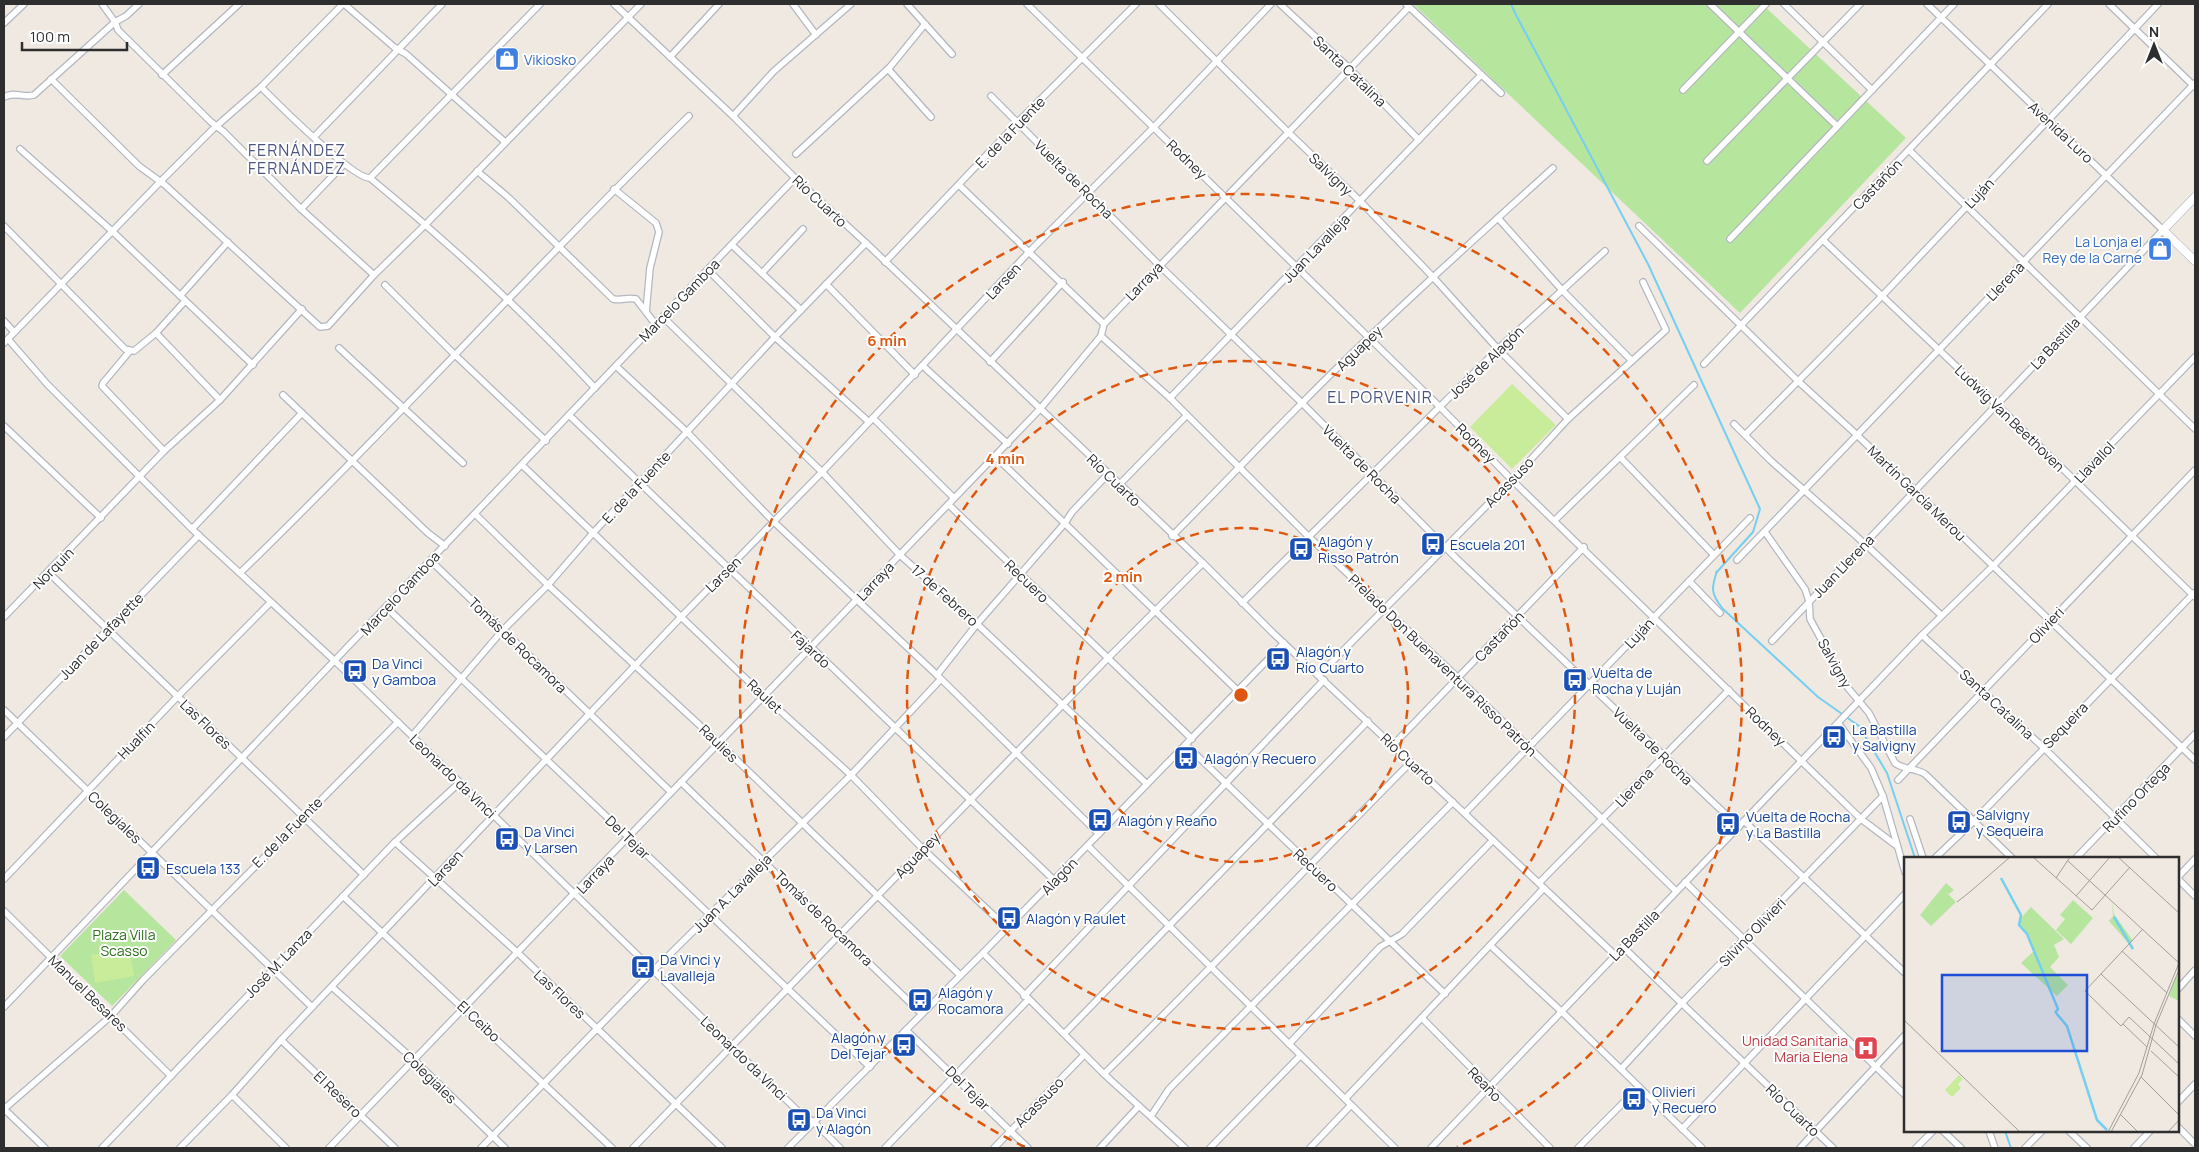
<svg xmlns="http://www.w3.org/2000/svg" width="2199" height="1152" viewBox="0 0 2199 1152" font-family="Manrope,sans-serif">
  <rect width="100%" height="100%" fill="#efe9e1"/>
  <g fill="#b6e59e">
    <polygon points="1413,4 1762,4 1906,138 1740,313"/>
    <polygon points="124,890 176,940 112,1006 60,956"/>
  </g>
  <g fill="#c9ec9a">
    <polygon points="1512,384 1556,425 1512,469 1470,427"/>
    <polygon points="129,948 134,976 95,983 91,955"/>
  </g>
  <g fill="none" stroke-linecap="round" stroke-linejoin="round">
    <g stroke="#75cff0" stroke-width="2">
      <polyline points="1511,4 1515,13 1648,264 1760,509 1753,532 1716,573"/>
      <path d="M1717 571C1711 589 1711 593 1722 608L1818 697 1859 726 1887 773 1915 858"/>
      <polyline points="2005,1131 2011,1148"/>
    </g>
    <defs>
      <g id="street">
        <polyline points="139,4 126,16 115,22 118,30 211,122 224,132 301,209 374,275"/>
        <polyline points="344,4 394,47 406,54 505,142"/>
        <polyline points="614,4 733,116 795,178 866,243 1203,563 1273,633 1615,955"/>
        <polyline points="793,4 816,35"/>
        <polyline points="907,4 952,54"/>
        <polyline points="1027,4 1440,407 1512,480 1861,819 1897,846"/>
        <polyline points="1159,4 1289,133 1360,201 1433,277 1498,349 1568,419"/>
        <polyline points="1280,4 1349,68 1419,140"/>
        <polyline points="1406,4 1501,93"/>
        <polyline points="1710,4 1837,126"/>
        <polyline points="1784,4 1872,90"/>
        <polyline points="2109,4 2195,87"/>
        <polyline points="4,23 24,4"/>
        <polyline points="670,57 719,4"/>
        <polyline points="888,69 931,117"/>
        <polyline points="162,75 239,4"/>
        <polyline points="51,79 139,166 165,185 320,327 328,326 374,275 426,224 641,4"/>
        <path d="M261 87C277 103 353 179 370 178 449 243 525 313 595 388"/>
        <polyline points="1683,90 1766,4"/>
        <polyline points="991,96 1159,265 1302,403 1456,558 1739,827"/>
        <path d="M4 97C15 91 23 98 34 95L115 22 102 4"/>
        <polyline points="733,116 774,71 851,4"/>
        <polyline points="314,137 442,4"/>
        <polyline points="20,149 112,231 253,365"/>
        <polyline points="1909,150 2195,429"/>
        <polyline points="796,154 890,67 925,24"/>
        <polyline points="1707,161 1860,4"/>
        <path d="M477 171 509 198 613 299C621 301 627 297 636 299L656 325"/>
        <polyline points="370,178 540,4"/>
        <polyline points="959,185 1104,324"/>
        <polyline points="614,189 656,223 659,232 650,268 646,312"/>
        <polyline points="301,209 344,164"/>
        <polyline points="1498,218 1562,290 1632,361"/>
        <polyline points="4,226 125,349 134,351 156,333 185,301"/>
        <polyline points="1639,226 1799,382 1857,435 2195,760"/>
        <polyline points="1730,239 1954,4"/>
        <polyline points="1823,240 1997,405 2195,597"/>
        <polyline points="732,245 801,310"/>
        <polyline points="885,262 1018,122 1136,4"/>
        <polyline points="708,270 775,337 869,422"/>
        <polyline points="762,273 803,229"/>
        <polyline points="826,284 915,375"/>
        <polyline points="385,285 454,354 546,441"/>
        <polyline points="180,296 228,242"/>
        <polyline points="663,317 822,472 900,555 977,624 1147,784"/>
        <polyline points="4,321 14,332"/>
        <polyline points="156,333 220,400"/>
        <polyline points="1101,336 1170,398 1308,536 1458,678 1676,891"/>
        <polyline points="8,339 47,384 192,529 336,662 803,1116 814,1122 840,1148"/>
        <polyline points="4,343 160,182 212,130 261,87 343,4"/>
        <polyline points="339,348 463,463"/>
        <polyline points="129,352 103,383 102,386 164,451"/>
        <polyline points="990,362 1063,282"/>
        <polyline points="1704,364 2048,4"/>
        <polyline points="616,366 687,432 774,522 937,675 1099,834"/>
        <polyline points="923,366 1008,444"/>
        <polyline points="283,395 428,533 445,546"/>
        <polyline points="1170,398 1481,75"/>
        <polyline points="569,415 1054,880"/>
        <polyline points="873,418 954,498"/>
        <polyline points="1734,424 1770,460 1864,543 1941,615"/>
        <polyline points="4,426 101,518"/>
        <polyline points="1745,435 1882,296 2158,4"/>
        <polyline points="995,456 1237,690"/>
        <polyline points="1621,458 1714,555"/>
        <polyline points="522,465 765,697 851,775 923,849 1007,928"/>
        <polyline points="1119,485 1186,416"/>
        <polyline points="949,505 1192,739"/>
        <polyline points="475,514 548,585 719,743 960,975"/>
        <polyline points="1555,520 1694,385"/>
        <polyline points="192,529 302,413"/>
        <path d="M1765 532 1805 589 1809 601 1810 619 1848 688 1869 713 1895 763C1904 770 1916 768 1925 774L2012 858"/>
        <path d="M1172 536C1216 492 1258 447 1302 403 1382 322 1468 245 1553 168"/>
        <polyline points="1737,560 2195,83"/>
        <polyline points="431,561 671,792"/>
        <polyline points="49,573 364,875"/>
        <path d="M240 573C393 425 536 265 689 116"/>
        <polyline points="1689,581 1720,613"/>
        <polyline points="1242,603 1498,349 1605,251"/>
        <polyline points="386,607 870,1067"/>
        <polyline points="4,617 164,451 220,400 302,309"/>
        <polyline points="1922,635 2044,748 2156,858"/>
        <polyline points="1772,641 2163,230 1927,4"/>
        <polyline points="937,675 977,624 1065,523 1072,512 1108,474"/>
        <polyline points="1319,675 1512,480 1568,419 1666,330 1643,282"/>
        <polyline points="4,710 312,1007"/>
        <polyline points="1839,724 1871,768 1883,796 1905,872"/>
        <polyline points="412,736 502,631 548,585 593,533 775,337 866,243"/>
        <polyline points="4,737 199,535"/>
        <polyline points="1186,745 1445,994"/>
        <polyline points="1393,745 1584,547"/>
        <polyline points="1898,780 2195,470"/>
        <polyline points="681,782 922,1014"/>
        <polyline points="1465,813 1750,518"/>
        <polyline points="1910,819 1923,858"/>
        <polyline points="1744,821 1905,973"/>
        <polyline points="395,842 518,953 722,1148"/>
        <polyline points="1088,846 1395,1148"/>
        <polyline points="1935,858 1974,821 2194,593"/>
        <polyline points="2076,858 2195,734"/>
        <polyline points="2178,877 2195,859"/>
        <polyline points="4,879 178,696 270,603"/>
        <polyline points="2178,879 2195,896"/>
        <polyline points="1685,882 1905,1095"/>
        <polyline points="1539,883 1729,690"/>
        <polyline points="343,896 612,1148"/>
        <polyline points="4,911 171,1076"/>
        <polyline points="1491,946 1562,1012 1702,1148"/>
        <polyline points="1623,947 1833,1148"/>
        <polyline points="983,953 1104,1074 1185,1148"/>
        <polyline points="332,987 414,1060 505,1148"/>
        <polyline points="2178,989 2195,970"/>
        <polyline points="1024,996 1324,680"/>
        <polyline points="4,1007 795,178"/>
        <polyline points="1422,1018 1550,1148"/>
        <polyline points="2178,1019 2195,1036"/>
        <polyline points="906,1030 1028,1148"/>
        <polyline points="1064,1034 1368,721"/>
        <polyline points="281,1040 395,1148"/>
        <polyline points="1289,1044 1380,947 1402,934 1493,840"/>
        <polyline points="1621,1069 1682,1003 1883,796"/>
        <path d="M1104 1074C1208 972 1308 866 1411 762"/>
        <polyline points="232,1095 286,1148"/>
        <polyline points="1345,1099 1544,888"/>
        <polyline points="2178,1102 2195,1084"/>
        <polyline points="4,1109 111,1016 143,980 398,722"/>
        <polyline points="4,1109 45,1148"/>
        <polyline points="1151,1116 1169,1089 1453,802"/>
        <polyline points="2178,1127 2195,1144"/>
        <polyline points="1682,1129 1905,894"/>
        <polyline points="1943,1131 1961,1148"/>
        <polyline points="1989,1131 1995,1148"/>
        <polyline points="2069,1131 2087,1148"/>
        <polyline points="102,1148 395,842 459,783"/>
        <polyline points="180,1148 232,1095 281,1040 681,617 822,472 1029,252 1154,127 1271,4"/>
        <polyline points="329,1148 1040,409 1101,336 1104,324 1409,7"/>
        <polyline points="481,1148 654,970 851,775 940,680"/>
        <polyline points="633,1148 1108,658 1203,563"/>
        <polyline points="788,1148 983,953 1284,643"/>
        <polyline points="885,1148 1028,1000"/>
        <polyline points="994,1148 1084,1055"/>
        <polyline points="1100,1148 1139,1106"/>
        <polyline points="1210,1148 1300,1056"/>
        <polyline points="1310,1148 1351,1105"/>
        <polyline points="1431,1148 1922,635 1993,566 2195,357"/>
        <polyline points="1578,1148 1639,1087"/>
        <polyline points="1800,1148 1905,1035"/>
        <polyline points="1916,1148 1933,1131"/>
        <polyline points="2025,1148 2042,1131"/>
        <polyline points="2134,1148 2150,1131"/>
      </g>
      <polyline id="secondary" points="2195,197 2163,230 2195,261"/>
    </defs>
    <use href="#street" stroke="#b4b7c1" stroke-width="8"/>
    <use href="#secondary" stroke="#b4b7c1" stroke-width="9"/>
    <use href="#street" stroke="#fff" stroke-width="5.5"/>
    <use href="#secondary" stroke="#fff" stroke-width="8"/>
  </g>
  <g fill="none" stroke="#df570e" stroke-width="2.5" stroke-dasharray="9 6">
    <circle cx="1241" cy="695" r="167"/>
    <circle cx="1241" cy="695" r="334"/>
    <path d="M1025 1147A501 501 0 1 1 1457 1147"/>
  </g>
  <defs>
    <symbol id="shop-square" viewBox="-11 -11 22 22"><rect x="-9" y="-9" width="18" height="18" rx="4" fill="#3f7fe0" stroke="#fff"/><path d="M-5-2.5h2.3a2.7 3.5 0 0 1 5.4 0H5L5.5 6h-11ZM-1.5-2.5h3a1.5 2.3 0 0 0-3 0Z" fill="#fff"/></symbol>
    <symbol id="bus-square" viewBox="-11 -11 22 22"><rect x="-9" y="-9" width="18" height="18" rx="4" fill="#1a4fb4" stroke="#fff"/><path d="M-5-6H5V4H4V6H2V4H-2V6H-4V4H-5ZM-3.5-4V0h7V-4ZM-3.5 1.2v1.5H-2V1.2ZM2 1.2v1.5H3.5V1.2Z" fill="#fff"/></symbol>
    <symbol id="hospital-square" viewBox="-11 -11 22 22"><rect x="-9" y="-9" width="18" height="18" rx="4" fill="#e0444e" stroke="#fff"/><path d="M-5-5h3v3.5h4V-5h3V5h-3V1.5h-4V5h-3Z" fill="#fff"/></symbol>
  </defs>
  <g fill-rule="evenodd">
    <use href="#shop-square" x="493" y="45" width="28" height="28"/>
    <use href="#shop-square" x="2146" y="235" width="28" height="28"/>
    <use href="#bus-square" x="1419" y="530" width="28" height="28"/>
    <use href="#bus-square" x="1287" y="535" width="28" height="28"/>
    <use href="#bus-square" x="1264" y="645" width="28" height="28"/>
    <use href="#bus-square" x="341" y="657" width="28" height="28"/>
    <use href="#bus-square" x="1561" y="666" width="28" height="28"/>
    <use href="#bus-square" x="1820" y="723" width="28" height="28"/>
    <use href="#bus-square" x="1172" y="744" width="28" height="28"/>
    <use href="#bus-square" x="1086" y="806" width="28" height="28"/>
    <use href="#bus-square" x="1945" y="808" width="28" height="28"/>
    <use href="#bus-square" x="1714" y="810" width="28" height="28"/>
    <use href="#bus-square" x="493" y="825" width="28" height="28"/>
    <use href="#bus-square" x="134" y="854" width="28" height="28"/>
    <use href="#bus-square" x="995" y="904" width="28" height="28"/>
    <use href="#bus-square" x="629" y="953" width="28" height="28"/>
    <use href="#bus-square" x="906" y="986" width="28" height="28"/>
    <use href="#bus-square" x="890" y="1031" width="28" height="28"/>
    <use href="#hospital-square" x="1852" y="1034" width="28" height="28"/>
    <use href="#bus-square" x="1620" y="1085" width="28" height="28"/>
    <use href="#bus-square" x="785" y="1106" width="28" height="28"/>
  </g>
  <g text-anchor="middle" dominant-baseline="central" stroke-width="4" stroke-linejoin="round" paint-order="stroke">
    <g font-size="14" fill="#366cbe" stroke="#fff" text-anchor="start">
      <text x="524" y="59">Vikiosko</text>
      <text x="2142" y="241" text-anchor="end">La Lonja el<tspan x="2142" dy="16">Rey de la Carne</tspan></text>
    </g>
    <g font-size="14" fill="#2e2e2e" stroke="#fff">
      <text transform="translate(1350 71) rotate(44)">Santa Catalina</text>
      <text transform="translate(1010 132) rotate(-46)">E. de la Fuente</text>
      <text transform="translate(2061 132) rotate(43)">Avenida Luro</text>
      <text transform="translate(1187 159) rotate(44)">Rodney</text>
      <text transform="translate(1331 174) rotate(44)">Salvigny</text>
      <text transform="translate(1074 179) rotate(45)">Vuelta de Rocha</text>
      <text transform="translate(1877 184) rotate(-46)">Castañón</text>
      <text transform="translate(1979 193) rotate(-47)">Luján</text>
      <text transform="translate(820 201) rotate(43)">Río Cuarto</text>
      <text transform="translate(1316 248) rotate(-46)">Juan Lavalleja</text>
      <text transform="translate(1003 281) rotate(-47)">Larsen</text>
      <text transform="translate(1144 281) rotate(-46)">Larraya</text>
      <text transform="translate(2005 281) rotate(-46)">Llerena</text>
      <text transform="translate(679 300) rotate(-46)">Marcelo Gamboa</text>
      <text transform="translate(2055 343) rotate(-47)">La Bastilla</text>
      <text transform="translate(1359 348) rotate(-44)">Aguapey</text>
      <text transform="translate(1486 362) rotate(-44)">José de Alagón</text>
      <text transform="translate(2010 418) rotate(44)">Ludwig Van Beethoven</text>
      <text transform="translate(1476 443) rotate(45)">Rodney</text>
      <text transform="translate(2094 462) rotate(-46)">Llavallol</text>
      <text transform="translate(1362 464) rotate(45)">Vuelta de Rocha</text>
      <text transform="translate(1114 480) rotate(44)">Río Cuarto</text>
      <text transform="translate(1509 482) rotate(-46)">Acassuso</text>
      <text transform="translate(636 487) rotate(-47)">E. de la Fuente</text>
      <text transform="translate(1917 493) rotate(44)">Martín García Merou</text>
      <text transform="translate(1843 566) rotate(-46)">Juan Llerena</text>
      <text transform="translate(53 568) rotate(-46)">Norquin</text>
      <text transform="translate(723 574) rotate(-45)">Larsen</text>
      <text transform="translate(875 581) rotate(-47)">Larraya</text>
      <text transform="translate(1027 581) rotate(44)">Recuero</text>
      <text transform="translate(400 593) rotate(-47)">Marcelo Gamboa</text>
      <text transform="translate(945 595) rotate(42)">17 de Febrero</text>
      <text transform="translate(2046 625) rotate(-47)">Olivieri</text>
      <text transform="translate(1639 633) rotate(-47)">Luján</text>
      <text transform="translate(101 636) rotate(-46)">Juan de Lafayette</text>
      <text transform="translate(1499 636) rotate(-46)">Castañón</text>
      <text transform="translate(518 645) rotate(44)">Tomás de Rocamora</text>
      <text transform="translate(811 649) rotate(43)">Fajardo</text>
      <text transform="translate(1835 663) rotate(61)">Salvigny</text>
      <text transform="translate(1443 665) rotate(44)">Prelado Don Buenaventura Risso Patrón</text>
      <text transform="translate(765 696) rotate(43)">Raulet</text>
      <text transform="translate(1997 704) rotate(43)">Santa Catalina</text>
      <text transform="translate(206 724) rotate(44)">Las Flores</text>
      <text transform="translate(2065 725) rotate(-46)">Sequeira</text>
      <text transform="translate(1766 726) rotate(44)">Rodney</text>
      <text transform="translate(136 740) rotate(-46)">Hualfin</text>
      <text transform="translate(719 743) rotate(44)">Raulies</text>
      <text transform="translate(1653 746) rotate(44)">Vuelta de Rocha</text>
      <text transform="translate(1408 759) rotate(43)">Río Cuarto</text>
      <text transform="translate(453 776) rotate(44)">Leonardo da Vinci</text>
      <text transform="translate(1634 787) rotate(-46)">Llerena</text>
      <text transform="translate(2136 797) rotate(-46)">Rufino Ortega</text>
      <text transform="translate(115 817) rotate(44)">Colegiales</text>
      <text transform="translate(287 832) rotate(-45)">E. de la Fuente</text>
      <text transform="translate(628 837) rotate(44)">Del Tejar</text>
      <text transform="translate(917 855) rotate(-46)">Aguapey</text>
      <text transform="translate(445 868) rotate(-47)">Larsen</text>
      <text transform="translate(1316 870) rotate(43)">Recuero</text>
      <text transform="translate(595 874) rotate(-46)">Larraya</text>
      <text transform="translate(1059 876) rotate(-46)">Alagón</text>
      <text transform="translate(732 893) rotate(-45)">Juan A. Lavalleja</text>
      <text transform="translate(824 918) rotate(44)">Tomás de Rocamora</text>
      <text transform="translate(1752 932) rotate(-46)">Silvino Olivieri</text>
      <text transform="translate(1634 935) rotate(-46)">La Bastilla</text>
      <text transform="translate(278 963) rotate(-46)">José M. Lanza</text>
      <text transform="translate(88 993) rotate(44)">Manuel Besares</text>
      <text transform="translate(560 994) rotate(43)">Las Flores</text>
      <text transform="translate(479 1021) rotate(43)">El Ceibo</text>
      <text transform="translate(744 1058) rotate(44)">Leonardo da Vinci</text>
      <text transform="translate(430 1077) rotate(44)">Colegiales</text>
      <text transform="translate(1485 1084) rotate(46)">Reaño</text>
      <text transform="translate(968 1088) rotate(45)">Del Tejar</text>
      <text transform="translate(338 1094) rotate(44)">El Resero</text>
      <text transform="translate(1039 1102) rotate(-46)">Acassuso</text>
      <text transform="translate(1793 1110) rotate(44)">Río Cuarto</text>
    </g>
    <g font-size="14" fill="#164399" stroke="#fff" text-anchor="start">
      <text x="1318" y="541">Alagón y<tspan x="1318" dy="16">Risso Patrón</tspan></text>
      <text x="1450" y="544">Escuela 201</text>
      <text x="1296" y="651">Alagón y<tspan x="1296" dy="16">Río Cuarto</tspan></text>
      <text x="372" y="663">Da Vinci<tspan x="372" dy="16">y Gamboa</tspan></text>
      <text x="1592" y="672">Vuelta de<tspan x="1592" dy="16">Rocha y Luján</tspan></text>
      <text x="1852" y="729">La Bastilla<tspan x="1852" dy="16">y Salvigny</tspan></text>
      <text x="1204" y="758">Alagón y Recuero</text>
      <text x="1976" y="814">Salvigny<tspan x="1976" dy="16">y Sequeira</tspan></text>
      <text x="1746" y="816">Vuelta de Rocha<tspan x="1746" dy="16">y La Bastilla</tspan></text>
      <text x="1118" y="820">Alagón y Reaño</text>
      <text x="524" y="831">Da Vinci<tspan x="524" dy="16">y Larsen</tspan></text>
      <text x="166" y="868">Escuela 133</text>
      <text x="1026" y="918">Alagón y Raulet</text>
      <text x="660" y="959">Da Vinci y<tspan x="660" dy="16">Lavalleja</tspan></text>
      <text x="938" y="992">Alagón y<tspan x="938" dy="16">Rocamora</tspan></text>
      <text x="886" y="1037" text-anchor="end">Alagón y<tspan x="886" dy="16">Del Tejar</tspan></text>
      <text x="1652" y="1091">Olivieri<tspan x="1652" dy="16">y Recuero</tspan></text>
      <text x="816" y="1112">Da Vinci<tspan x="816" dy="16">y Alagón</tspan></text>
    </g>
    <g font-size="14" fill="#2c6e1b" stroke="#fff">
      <text x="124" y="934">Plaza Villa<tspan x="124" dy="16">Scasso</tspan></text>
    </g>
    <g font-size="14" fill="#be3a42" stroke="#fff" text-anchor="end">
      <text x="1848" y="1040">Unidad Sanitaria<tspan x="1848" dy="16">Maria Elena</tspan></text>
    </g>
    <g font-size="16" letter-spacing="1" fill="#4d5680" stroke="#fff">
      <text x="297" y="150">FERNÁNDEZ<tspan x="297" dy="18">FERNÁNDEZ</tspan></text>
      <text x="1380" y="397">EL PORVENIR</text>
    </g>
  </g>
  <g transform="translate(1904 857)">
    <rect width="275" height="275" fill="#efe9e1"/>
    <path d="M42 26 50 33 45 37 42 35 52 45 27 69 16 58ZM169 43 189 61 167 87 152 73 161 62 156 58ZM208 45 210 57 229 84 225 87 205 64 209 59ZM127 50 160 82 150 88 155 100 146 110 164 128 153 139 117 106 130 94 124 77 115 68 117 61ZM272 120 275 122V144L265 139Z" fill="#b6e59e"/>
    <path d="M55 218 59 222 54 227 57 231 48 240 41 233Z" fill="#c9ec9a"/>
    <path fill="none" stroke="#75cff0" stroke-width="2.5" d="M97 21 117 58 115 68 123 77 154 152 151 156M210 60 229 92M152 156 163 169 193 263 203 273"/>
    <path fill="none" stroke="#a29e99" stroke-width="1" d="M129 0 188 53 226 10M214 0 275 56M164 4 275 106M152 21 166 0M67 34 106 0M172 39 206 0M53 45 67 34M239 72 181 134 217 169 225 160 275 207M218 94 263 136M197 117 275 190M0 163 116 275M219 167 243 190M247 194 275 220M237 220 275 258M217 258 234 275M204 275 235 216 250 167 275 106M207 275 238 218 252 168 275 113M264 275 275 263"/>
    <path fill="#1d4ed8" fill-opacity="0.15" stroke="#1d4ed8" stroke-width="2.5" d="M38 118H183V194H38Z"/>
    <rect width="275" height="275" fill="none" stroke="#2e2e2e" stroke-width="2.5"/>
  </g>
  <circle cx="1241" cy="695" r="8" fill="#df570e" stroke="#fff" stroke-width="2.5"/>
  <g font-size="15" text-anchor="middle" font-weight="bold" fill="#df570e" stroke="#fff" stroke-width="4" stroke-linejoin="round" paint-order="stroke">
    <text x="887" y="346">6 min</text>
    <text x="1005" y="464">4 min</text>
    <text x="1123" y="582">2 min</text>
  </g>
  <rect width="2199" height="1152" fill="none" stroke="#2e2e2e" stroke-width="10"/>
  <g transform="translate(2154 45)" stroke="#ffffff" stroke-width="4" paint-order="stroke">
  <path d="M0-4L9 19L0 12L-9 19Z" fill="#2e2e2e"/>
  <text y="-8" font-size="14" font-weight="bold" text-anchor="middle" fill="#2e2e2e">N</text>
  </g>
  <path d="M22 42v8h105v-8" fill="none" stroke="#2e2e2e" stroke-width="2.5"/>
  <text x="30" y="42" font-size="15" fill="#2e2e2e" stroke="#ffffff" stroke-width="4" paint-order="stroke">100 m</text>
</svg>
